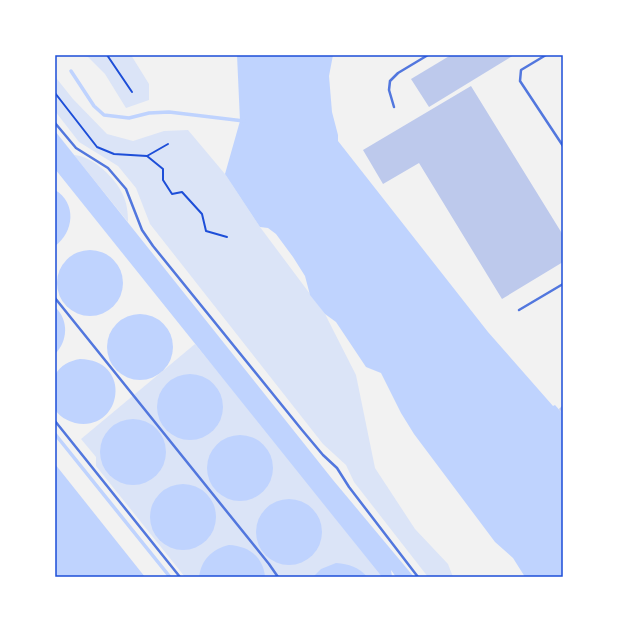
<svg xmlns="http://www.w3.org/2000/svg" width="618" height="632" viewBox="0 0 618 632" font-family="Ubuntu,sans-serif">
  <rect width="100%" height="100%" fill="#f2f2f2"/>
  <g fill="#dbe4f7">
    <polygon points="79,55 131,55 149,84 149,100 126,108 105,74 88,57"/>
    <polygon points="55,72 57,79 73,99 107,134 133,141 164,131 188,130 225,174 260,227 325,314 356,375 375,468 415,529 448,564 453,577 428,577 354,482 346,465 323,444 150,224 136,188 118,166 79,142 55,111"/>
    <path d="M74 155C92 156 116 178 123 195 127 204 128 212 128 222Z"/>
    <polygon points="195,344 266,430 382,577 185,577 96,466 96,457 81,439"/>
  </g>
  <g fill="#bfd3fe">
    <polygon points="237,55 333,55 329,76 332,112 338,135 338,141 488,332 553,406 555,405 563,414 563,577 525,577 513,558 495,542 414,434 401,413 381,373 366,367 336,322 325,314 310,295 305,276 293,257 276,234 268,228 260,227 225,174 240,121"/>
    <polygon points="55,131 333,480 414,577 396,577 391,570 392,577 382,577 55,169"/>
    <path d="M55 190C77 203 74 232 55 246Z"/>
    <circle cx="90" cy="283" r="33"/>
    <path d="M55 307C69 320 68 341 55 354Z"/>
    <circle cx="140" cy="347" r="33"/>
    <path d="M80 359C134 360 122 433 75 423 68 421 58 416 55 409 53 404 55 382 55 375 61 365 69 361 80 359Z"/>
    <circle cx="190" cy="407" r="33"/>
    <circle cx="133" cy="452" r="33"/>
    <circle cx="240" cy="468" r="33"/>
    <polygon points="55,464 145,577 55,577"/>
    <circle cx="183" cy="517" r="33"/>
    <circle cx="289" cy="532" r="33"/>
    <path d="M229 545C248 546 263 556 265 577H199C201 560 212 549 229 545Z"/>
    <path d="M336 563C349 564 359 567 367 577H313L321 569Z"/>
  </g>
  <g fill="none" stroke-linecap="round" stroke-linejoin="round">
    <g stroke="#bfd3fe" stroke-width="3.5">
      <polyline points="71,71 94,106 104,115 129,118 149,113 169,112 244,121"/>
      <polyline points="55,434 170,577"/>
    </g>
  </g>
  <g fill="#bdc9ec">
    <polygon points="451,55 514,55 429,107 411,79"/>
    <polygon points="471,86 563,235 563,262 502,299 419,163 383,184 363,150"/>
    <polygon points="563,405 563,414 559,409"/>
  </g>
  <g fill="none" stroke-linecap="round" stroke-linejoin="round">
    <g stroke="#1d4ed8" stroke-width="2">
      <polyline points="107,55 132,92"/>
      <polyline points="55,93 97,147 114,154 147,156 168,144"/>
      <polyline points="147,156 163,169 163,180 172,194 182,192 202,214 206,231 227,237"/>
    </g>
    <g stroke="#5277de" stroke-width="2.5">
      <polyline points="546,55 521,70 520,81 563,146"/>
      <polyline points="394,107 389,90 390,81 398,73 428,55"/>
      <polyline points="55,123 76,148 108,168 126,189 142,230 153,246 302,430 323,455 337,468 349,487 418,577"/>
      <polyline points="55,298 269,564 278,577"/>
      <polyline points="519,310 563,284"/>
      <polyline points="55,421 180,577"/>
    </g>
  </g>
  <rect width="618" height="632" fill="none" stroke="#ffffff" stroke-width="112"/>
  <rect x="56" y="56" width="506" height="520" fill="none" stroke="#1d4ed8" stroke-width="1.5"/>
</svg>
